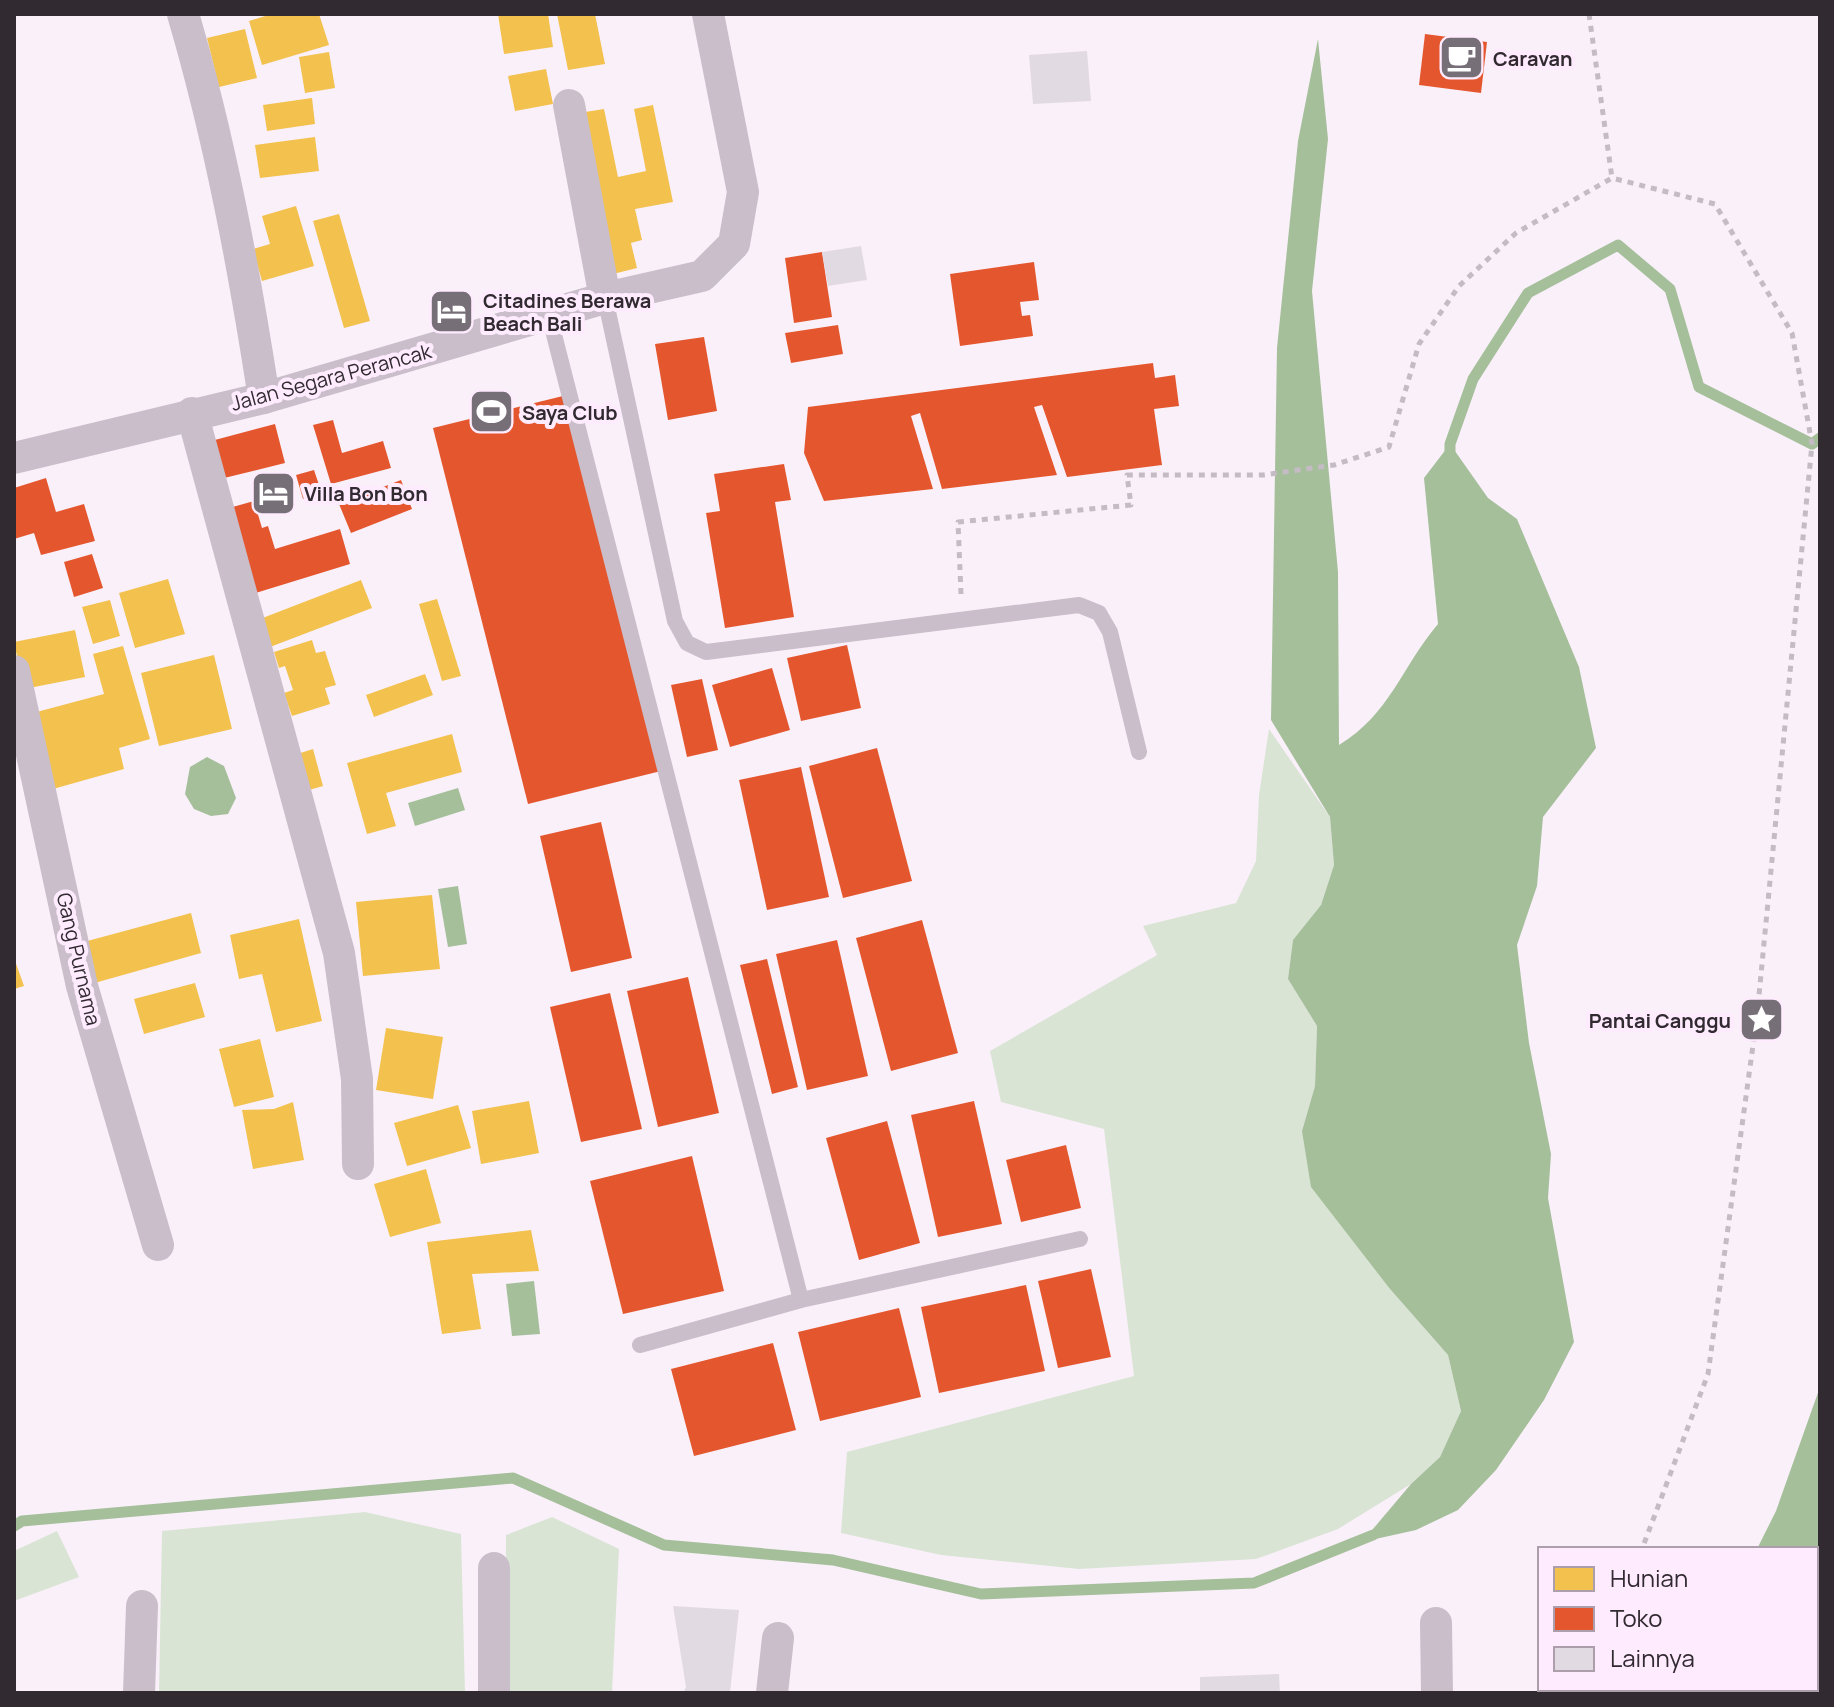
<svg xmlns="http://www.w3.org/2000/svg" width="1834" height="1707" viewBox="0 0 1834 1707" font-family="Manrope,sans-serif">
  <rect width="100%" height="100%" fill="#faf0fa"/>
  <g fill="#dae4d5">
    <polygon points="1269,729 1330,817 1334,865 1321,905 1293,941 1288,979 1317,1026 1315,1086 1302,1131 1390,1289 1448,1355 1461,1411 1440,1457 1411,1484 1338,1529 1256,1559 1079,1569 941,1555 841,1533 847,1452 1134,1376 1104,1129 1001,1102 990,1051 1157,955 1143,926 1236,903 1256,861 1259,795"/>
    <polygon points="365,1512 461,1534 465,1693 159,1693 162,1531"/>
    <polygon points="552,1517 619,1549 612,1693 505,1693 506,1535"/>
    <polygon points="57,1531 79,1577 14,1601 14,1551"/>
  </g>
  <g fill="#a5bf9b">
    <path d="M1318 39 1328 139 1312 291 1338 572 1339 745C1390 714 1401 668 1438 624L1424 478 1450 444 1488 498 1517 519 1579 667 1596 748 1543 817 1537 886 1517 945 1529 1043 1551 1154 1548 1198 1574 1342 1544 1400 1496 1470 1458 1510 1416 1530 1362 1542 1411 1484 1440 1457 1461 1411 1448 1355 1390 1289 1311 1187 1302 1131 1315 1086 1317 1026 1288 979 1293 940 1321 905 1334 865 1330 817 1271 720 1277 348 1298 141Z"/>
    <polygon points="207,757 224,766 236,798 228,814 211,816 194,809 185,794 190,767"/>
    <polygon points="458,788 465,810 415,826 408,803"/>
    <polygon points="458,886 467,944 448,947 438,889"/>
    <polygon points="534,1281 540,1334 512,1336 506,1284"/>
    <polygon points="1820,1387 1820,1693 1681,1693 1683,1689 1816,1689 1816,1549 1757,1549 1776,1511"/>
  </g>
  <g fill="#f2c14e">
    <polygon points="272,14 319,14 329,45 262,65 249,21"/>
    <polygon points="498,14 548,14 553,47 504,54"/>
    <polygon points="557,14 595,14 605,64 568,70"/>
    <polygon points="245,29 257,78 219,87 207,38"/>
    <polygon points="329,52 335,88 305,93 299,57"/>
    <polygon points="546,69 553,104 515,111 508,76"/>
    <polygon points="312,98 315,124 267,131 263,105"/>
    <polygon points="653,105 673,202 635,209 642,240 631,243 637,268 613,274 579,113 604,109 618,177 646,171 634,109"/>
    <polygon points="315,137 319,171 260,178 255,145"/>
    <polygon points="296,206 314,266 262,281 253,249 270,244 262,216"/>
    <polygon points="339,214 370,321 344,328 313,221"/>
    <polygon points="168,579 185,634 135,648 119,593"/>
    <polygon points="361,580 372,608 270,647 260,619"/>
    <polygon points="437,599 461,676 442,681 419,604"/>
    <polygon points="110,600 120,636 93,644 82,607"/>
    <polygon points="75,630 85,677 24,689 14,642"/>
    <polygon points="312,640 316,653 325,651 336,685 325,688 330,704 292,716 284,693 293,690 285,666 279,668 274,652"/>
    <polygon points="123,646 150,739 119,748 124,769 53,789 33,713 104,694 93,654"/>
    <polygon points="214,655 232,729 159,746 141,673"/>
    <polygon points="425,674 433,695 374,717 366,695"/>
    <polygon points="452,734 462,772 386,793 396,826 367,834 347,763"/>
    <polygon points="313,749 323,786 299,793 288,757"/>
    <polygon points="432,895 440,969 363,976 356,902"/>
    <polygon points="191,913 201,953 91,984 80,943"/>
    <polygon points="299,919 322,1021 276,1032 262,974 239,979 230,935"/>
    <polygon points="14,958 24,986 14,989"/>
    <polygon points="195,983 205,1017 144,1034 134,999"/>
    <polygon points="386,1028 443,1037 433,1099 376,1090"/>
    <polygon points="260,1039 274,1097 234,1107 219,1049"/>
    <polygon points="529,1101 539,1153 481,1164 472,1111"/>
    <polygon points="293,1102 304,1160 253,1169 242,1110 274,1109"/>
    <polygon points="458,1105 471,1148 407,1166 394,1123"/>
    <polygon points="426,1169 441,1223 390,1237 374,1184"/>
    <polygon points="531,1230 539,1271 472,1274 481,1329 442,1334 427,1242"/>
  </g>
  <g fill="#e4572e">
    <polygon points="1425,34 1487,42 1481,93 1419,85"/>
    <polygon points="822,252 832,317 794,323 785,258"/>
    <polygon points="1034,262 1039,300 1020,302 1022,316 1030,315 1033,336 960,346 950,274"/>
    <polygon points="838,325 843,354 791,363 785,333"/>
    <polygon points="704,337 717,411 668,420 655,344"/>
    <polygon points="1153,363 1155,378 1175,375 1179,406 1154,409 1162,465 1067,477 1042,405 1034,407 1057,475 942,489 920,413 911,416 933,489 824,501 804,453 808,407"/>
    <polygon points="567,395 661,771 528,804 433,428"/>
    <polygon points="333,420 342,453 383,441 391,468 331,484 313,425"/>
    <polygon points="275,424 285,463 220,479 211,441"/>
    <polygon points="784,464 791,500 775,502 794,617 725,628 706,513 720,511 714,474"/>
    <polygon points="314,470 322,494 303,499 296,475"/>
    <polygon points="46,478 56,512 84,504 95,541 41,555 34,533 14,539 14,488"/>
    <polygon points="401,480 412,509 351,533 339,504"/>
    <polygon points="254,501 262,528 268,526 275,549 340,529 350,564 249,595 222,510"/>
    <polygon points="92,554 103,588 74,597 64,562"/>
    <polygon points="847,645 861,708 801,721 787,658"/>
    <polygon points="772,668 790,730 730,747 712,685"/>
    <polygon points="702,679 718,750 687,757 671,685"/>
    <polygon points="877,748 912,881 843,898 809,766"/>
    <polygon points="801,767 829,897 767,910 739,780"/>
    <polygon points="601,822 632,958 571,972 540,836"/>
    <polygon points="922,920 958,1053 891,1071 856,938"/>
    <polygon points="837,940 868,1076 807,1090 776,954"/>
    <polygon points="767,959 798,1087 772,1094 740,965"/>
    <polygon points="688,977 719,1113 658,1127 627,991"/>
    <polygon points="610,993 642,1129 581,1142 550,1007"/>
    <polygon points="974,1101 1002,1224 938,1237 911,1115"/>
    <polygon points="887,1121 920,1243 859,1260 826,1138"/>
    <polygon points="1066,1145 1081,1208 1021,1222 1006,1160"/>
    <polygon points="692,1156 724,1291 623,1314 590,1181"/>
    <polygon points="1091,1269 1111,1357 1058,1368 1038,1281"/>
    <polygon points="1026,1285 1045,1371 939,1393 921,1307"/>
    <polygon points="899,1308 921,1397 820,1421 798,1332"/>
    <polygon points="773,1343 796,1430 694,1456 671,1369"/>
  </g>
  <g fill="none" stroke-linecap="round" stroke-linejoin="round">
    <g stroke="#a5bf9b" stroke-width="11">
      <polyline points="1450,457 1450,444 1473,379 1528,293 1618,245 1670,289 1699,387 1812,444 1820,438"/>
      <polyline points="14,1526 22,1521 513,1478 664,1545 833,1560 981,1594 1254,1583 1373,1535"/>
    </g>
  </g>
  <g fill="#e2dae2">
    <polygon points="1087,51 1091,101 1033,104 1029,55"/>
    <polygon points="861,246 867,280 828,286 822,252"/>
    <polygon points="673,1606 739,1610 730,1693 683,1693 686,1687"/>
    <polygon points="1279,1674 1280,1693 1200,1693 1200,1677"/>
  </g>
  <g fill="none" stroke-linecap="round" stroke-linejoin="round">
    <g stroke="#c5bbc5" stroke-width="5" stroke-dasharray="6 6" stroke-linecap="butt">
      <polyline points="1589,14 1612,178"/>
      <polyline points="961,594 958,522 1131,505 1127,475 1263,475 1334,465 1389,447 1419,344 1459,286 1516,233 1612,178 1715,204 1792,333 1812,444 1757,1016 1708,1374 1642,1549"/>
      <polyline points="1572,1693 1574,1689"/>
    </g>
    <g stroke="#cabeca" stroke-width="16">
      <polyline points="605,298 675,621 687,643 706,652 1079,605 1099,613 1110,632 1139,752"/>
      <polyline points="549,315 801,1300"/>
      <polyline points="640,1345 801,1300 1080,1239"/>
    </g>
    <g stroke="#cabeca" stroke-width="32">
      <path d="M183 14C220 140 244 268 264 398"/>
      <polyline points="569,105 605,298"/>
      <polyline points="192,413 339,953 357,1079 358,1164"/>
      <polyline points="14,458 264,398 605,298 702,276 734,244 743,192 708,14"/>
      <polyline points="14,671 82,986 158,1245"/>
      <polyline points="1436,1623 1437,1693"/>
      <polyline points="139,1693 142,1606"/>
      <polyline points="494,1693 494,1568"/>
      <polyline points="772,1693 778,1638"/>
    </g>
  </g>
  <defs>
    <symbol id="cafe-square" viewBox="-11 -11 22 22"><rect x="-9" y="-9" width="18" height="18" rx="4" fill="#776f77" stroke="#ffebfe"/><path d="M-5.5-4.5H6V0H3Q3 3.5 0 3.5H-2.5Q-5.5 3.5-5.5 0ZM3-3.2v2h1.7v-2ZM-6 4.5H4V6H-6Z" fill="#fff"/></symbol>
    <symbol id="hotel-square" viewBox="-11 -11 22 22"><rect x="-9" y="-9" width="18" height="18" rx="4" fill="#776f77" stroke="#ffebfe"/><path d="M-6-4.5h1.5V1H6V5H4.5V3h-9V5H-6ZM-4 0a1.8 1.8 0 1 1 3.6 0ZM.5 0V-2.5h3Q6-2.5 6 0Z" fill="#fff"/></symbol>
    <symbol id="stadium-square" viewBox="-11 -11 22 22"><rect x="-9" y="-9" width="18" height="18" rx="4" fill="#776f77" stroke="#ffebfe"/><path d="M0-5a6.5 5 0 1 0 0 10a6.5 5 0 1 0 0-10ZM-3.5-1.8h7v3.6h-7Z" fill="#fff"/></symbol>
    <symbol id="sight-square" viewBox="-11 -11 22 22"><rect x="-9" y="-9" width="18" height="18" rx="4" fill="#776f77" stroke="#ffebfe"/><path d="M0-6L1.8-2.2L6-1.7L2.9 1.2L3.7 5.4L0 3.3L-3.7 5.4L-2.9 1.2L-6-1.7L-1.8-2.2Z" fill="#fff"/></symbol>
  </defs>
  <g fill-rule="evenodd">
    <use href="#cafe-square" x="1436" y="32" width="51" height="51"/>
    <use href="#hotel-square" x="426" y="286" width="51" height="51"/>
    <use href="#stadium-square" x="466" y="386" width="51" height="51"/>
    <use href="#hotel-square" x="248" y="468" width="51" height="51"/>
    <use href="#sight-square" x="1736" y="994" width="51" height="51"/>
  </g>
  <g text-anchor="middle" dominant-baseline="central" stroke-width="8" stroke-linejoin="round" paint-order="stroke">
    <g font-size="20" font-weight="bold" fill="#312a31" stroke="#ffebfe" text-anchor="start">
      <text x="1493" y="58">Caravan</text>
      <text x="483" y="300">Citadines Berawa<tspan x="483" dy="23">Beach Bali</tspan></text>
      <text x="522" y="412">Saya Club</text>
      <text x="304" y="493">Villa Bon Bon</text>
      <text x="1731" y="1020" text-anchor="end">Pantai Canggu</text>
    </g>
    <g font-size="20" fill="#312a31" stroke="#ffebfe">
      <text transform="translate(331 377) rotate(-15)">Jalan Segara Perancak</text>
      <text transform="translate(79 959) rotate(77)">Gang Purnama</text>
    </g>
  </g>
  <rect width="1834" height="1707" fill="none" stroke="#312a31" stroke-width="32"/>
  <rect x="1538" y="1547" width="280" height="144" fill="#ffebfe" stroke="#ad9eac" stroke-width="2"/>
  <rect x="1554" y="1567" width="40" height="24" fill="#f2c14e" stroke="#ad9eac" stroke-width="2"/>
  <text x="1610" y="1587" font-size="24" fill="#312a31">Hunian</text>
  <rect x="1554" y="1607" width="40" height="24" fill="#e4572e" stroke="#ad9eac" stroke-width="2"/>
  <text x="1610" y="1627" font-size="24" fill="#312a31">Toko</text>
  <rect x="1554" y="1647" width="40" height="24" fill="#e2dae2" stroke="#ad9eac" stroke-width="2"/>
  <text x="1610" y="1667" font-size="24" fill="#312a31">Lainnya</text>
</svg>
